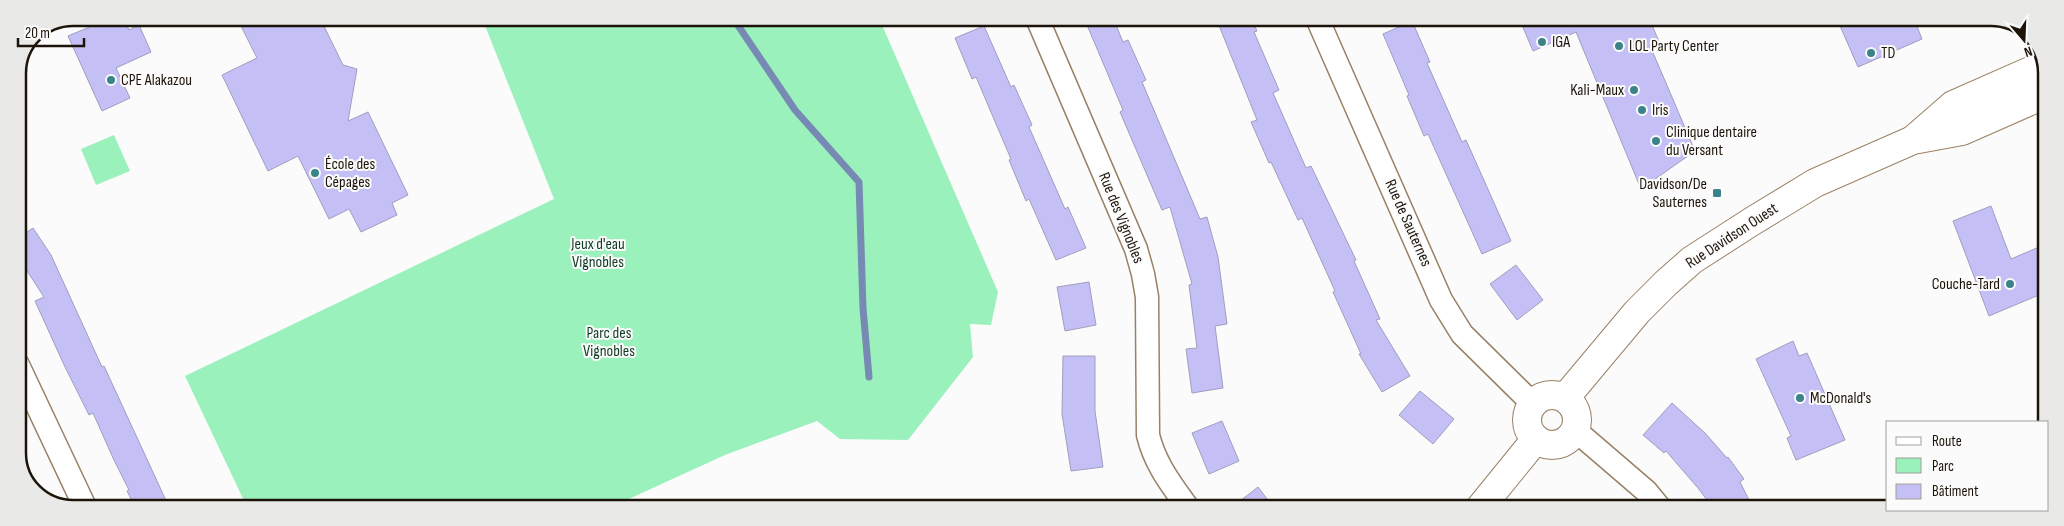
<svg xmlns="http://www.w3.org/2000/svg" width="2064" height="526" viewBox="0 0 2064 526" font-family="'Sofia Sans Condensed',sans-serif">
  <rect width="100%" height="100%" fill="#fbfbfb"/>
  <g fill="#9af1bc">
    <polygon points="482,18 879,18 998,292 991,325 970,324 973,357 908,440 840,439 817,421 725,455 609,508 247,507 185,376 554,199"/>
    <polygon points="114,135 130,171 96,185 81,149"/>
  </g>
  <g fill="none" stroke-linecap="round" stroke-linejoin="round">
    <polyline stroke="#778ab4" stroke-width="7" points="733,18 795,110 859,182 863,308 869,377"/>
  </g>
  <g fill="#c4c0f5" stroke="#a09dc0">
    <polygon points="111,18 123,18 129,30 139,25 151,52 116,68 130,98 102,111 68,36"/>
    <polygon points="237,18 320,18 343,65 357,69 348,121 368,112 408,195 392,203 397,215 361,232 349,209 329,219 298,156 268,171 222,75 257,58"/>
    <polygon points="1084,18 1113,18 1123,42 1128,40 1146,80 1142,82 1200,219 1207,217 1218,257 1227,324 1215,326 1223,388 1192,393 1186,349 1197,348 1189,285 1192,284 1170,207 1162,210 1120,112 1123,110"/>
    <polygon points="1216,18 1251,18 1257,31 1254,32 1279,90 1273,93 1306,168 1311,166 1356,260 1354,261 1380,319 1376,320 1410,376 1382,392 1359,354 1361,354 1333,292 1335,291 1302,218 1298,220 1271,162 1269,163 1251,122 1257,120"/>
    <polygon points="1519,18 1649,18 1660,44 1651,48 1695,151 1641,189 1576,32 1533,51"/>
    <polygon points="1837,19 1914,19 1922,39 1858,67"/>
    <polygon points="1412,21 1430,62 1427,63 1462,142 1466,140 1511,241 1482,254 1428,134 1424,136 1407,96 1409,95 1383,34"/>
    <polygon points="984,26 1011,87 1014,85 1032,125 1029,127 1065,209 1068,207 1086,248 1056,260 1029,199 1026,201 1009,160 1011,159 976,77 972,79 955,38"/>
    <polygon points="1991,206 2011,259 2046,244 2046,292 1989,316 1953,221"/>
    <polygon points="33,228 51,255 102,367 104,366 169,507 135,507 127,491 129,490 113,458 93,413 89,415 65,367 35,301 44,297 18,257 18,238"/>
    <polygon points="1516,265 1543,300 1517,320 1490,284"/>
    <polygon points="1089,282 1096,325 1065,331 1057,287"/>
    <polygon points="1793,341 1799,356 1807,353 1845,440 1796,460 1787,438 1791,436 1756,359"/>
    <polygon points="1063,356 1095,356 1095,411 1103,467 1071,471 1062,414"/>
    <polygon points="1420,391 1454,419 1433,444 1399,415"/>
    <polygon points="1672,403 1705,433 1727,458 1728,457 1744,479 1740,482 1753,508 1713,508 1698,488 1666,451 1664,453 1643,435"/>
    <polygon points="1222,421 1239,461 1209,474 1192,433"/>
    <polygon points="1258,487 1274,508 1231,508"/>
  </g>
  <g fill="none" stroke-linecap="round" stroke-linejoin="round">
    <defs>
      <g id="minor">
        <path d="M1037 18 1136 249 1143 274 1147 297 1148 435C1155 464 1171 484 1188 508"/>
        <polyline points="1317,18 1441,300 1462,334 1533,404"/>
        <polyline points="18,365 85,507"/>
        <polyline points="1575,430 1646,491 1660,508"/>
      </g>
      <g id="tertiary">
        <polyline points="1914,139 1953,105 2044,65"/>
        <circle cx="1552" cy="420" r="25"/>
        <polyline points="1565,398 1637,312 1666,283 1692,260 1751,222 1815,183 1913,140 1962,131 2046,94"/>
        <polyline points="1480,508 1536,439"/>
      </g>
    </defs>
    <use href="#minor" stroke="#998165" stroke-width="25"/>
    <use href="#tertiary" stroke="#998165" stroke-width="30"/>
    <use href="#minor" stroke="#fff" stroke-width="22"/>
    <use href="#tertiary" stroke="#fff" stroke-width="28"/>
  </g>
  <g fill="#3b838a" stroke="#fbfbfb" stroke-width="2">
    <circle cx="1542" cy="42" r="5"/>
    <circle cx="1619" cy="46" r="5"/>
    <circle cx="1871" cy="53" r="5"/>
    <circle cx="111" cy="80" r="5"/>
    <circle cx="1634" cy="90" r="5"/>
    <circle cx="1642" cy="110" r="5"/>
    <circle cx="1656" cy="141" r="5"/>
    <circle cx="315" cy="173" r="5"/>
    <rect x="1712" y="188" width="10" height="10" rx="2.5"/>
    <circle cx="2010" cy="284" r="5"/>
    <circle cx="1800" cy="398" r="5"/>
  </g>
  <g text-anchor="middle" dominant-baseline="central" stroke-width="4" stroke-linejoin="round" paint-order="stroke">
    <g font-size="16" fill="#1d1409" stroke="#fbfbfb" text-anchor="start">
      <text x="1552" y="42">IGA</text>
      <text x="1629" y="46">LOL Party Center</text>
      <text x="1881" y="53">TD</text>
      <text x="121" y="80">CPE Alakazou</text>
      <text x="1624" y="90" text-anchor="end">Kali-Maux</text>
      <text x="1652" y="110">Iris</text>
      <text x="1666" y="132">Clinique dentaire<tspan x="1666" dy="18">du Versant</tspan></text>
      <text x="325" y="164">École des<tspan x="325" dy="18">Cépages</tspan></text>
      <text x="1707" y="184" text-anchor="end">Davidson/De<tspan x="1707" dy="18">Sauternes</tspan></text>
      <text x="2000" y="284" text-anchor="end">Couche-Tard</text>
      <text x="1810" y="398">McDonald's</text>
    </g>
    <g font-size="16" fill="#1d1409" stroke="#fbfbfb">
      <text transform="translate(1121 218) rotate(68)">Rue des Vignobles</text>
      <text transform="translate(1408 223) rotate(66)">Rue de Sauternes</text>
      <text transform="translate(1732 236) rotate(-33)">Rue Davidson Ouest</text>
    </g>
    <g font-size="16" fill="#113b24" stroke="#fbfbfb">
      <text x="598" y="244">Jeux d'eau<tspan x="598" dy="18">Vignobles</tspan></text>
      <text x="609" y="333">Parc des<tspan x="609" dy="18">Vignobles</tspan></text>
    </g>
  </g>
  <path d="M0 0H2064V526H0ZM73 26H1991A47 47 0 0 1 2038 73V453A47 47 0 0 1 1991 500H73A47 47 0 0 1 26 453V73A47 47 0 0 1 73 26Z" fill="#e9e9e8" fill-rule="evenodd"/>
  <path fill="none" stroke="#1d1409" stroke-width="2.5" d="M73 26H1991A47 47 0 0 1 2038 73V453A47 47 0 0 1 1991 500H73A47 47 0 0 1 26 453V73A47 47 0 0 1 73 26Z"/>
  <rect x="1886" y="421" width="162" height="90" fill="#fbfbfb" stroke="#a29f9a"/>
  <rect x="1896" y="437" width="25" height="8" fill="#ffffff" stroke="#a29f9a"/>
  <text x="1932" y="446" font-size="15" fill="#1d1409">Route</text>
  <rect x="1896" y="458" width="25" height="15" fill="#9af1bc" stroke="#a29f9a"/>
  <text x="1932" y="471" font-size="15" fill="#1d1409">Parc</text>
  <rect x="1896" y="484" width="25" height="15" fill="#c4c0f5" stroke="#a29f9a"/>
  <text x="1932" y="496" font-size="15" fill="#1d1409">Bâtiment</text>
  <g transform="translate(2024 40) rotate(161)" stroke="#fbfbfb" stroke-width="4" paint-order="stroke">
  <path d="M0-4L9 19L0 12L-9 19Z" fill="#1d1409"/>
  <text y="-8" font-size="14" font-weight="bold" text-anchor="middle" fill="#1d1409">N</text>
  </g>
  <path d="M18 38v8h66v-8" fill="none" stroke="#1d1409" stroke-width="2.5"/>
  <text x="25" y="38" font-size="15" fill="#1d1409" stroke="#fbfbfb" stroke-width="4" paint-order="stroke">20 m</text>
</svg>
